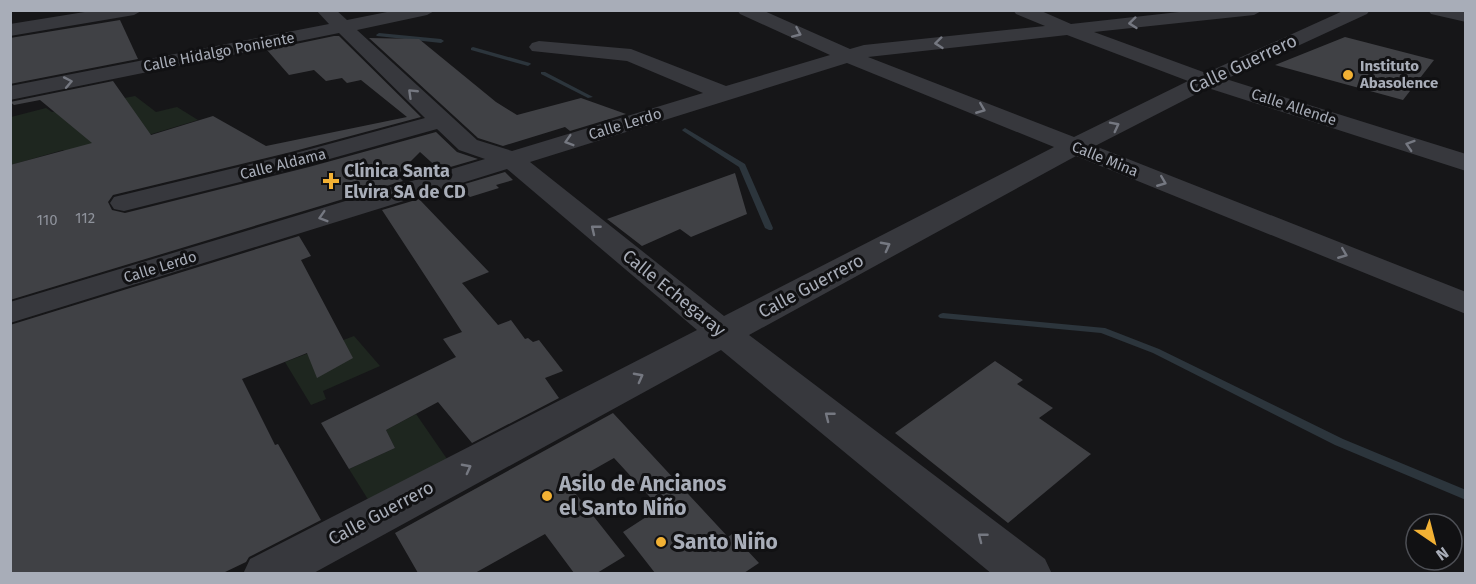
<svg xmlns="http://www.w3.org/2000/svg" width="1476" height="584" viewBox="0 0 1476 584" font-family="'Fira Sans',sans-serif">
  <rect width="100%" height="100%" fill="#161618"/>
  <g fill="#1e261f">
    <polygon points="135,96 156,112 177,107 198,120 76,157 63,150 11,165 11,117 46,108 52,112"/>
    <polygon points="354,336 380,366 323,391 326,399 311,405 285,362"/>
    <polygon points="416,414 447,459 369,501 349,469 395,448 386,430"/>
  </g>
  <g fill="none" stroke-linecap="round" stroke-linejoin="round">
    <g fill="#2c353c" fill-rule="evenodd">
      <polygon points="379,33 441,39 444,41 441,43 377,36 376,35"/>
      <polygon points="473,47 530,63 531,64 528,66 471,50 471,48"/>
      <polygon points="541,72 545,72 593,97 588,98 541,74"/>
      <polygon points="685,128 745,164 773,228 772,230 769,230 765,228 739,167 683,131 682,130"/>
      <polygon points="943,313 1105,328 1159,349 1343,439 1466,490 1466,500 1335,445 1153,353 1101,333 940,318 938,316 940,314"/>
    </g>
  </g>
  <g fill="#404145">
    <polygon points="120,20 138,59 10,84 10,38"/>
    <polygon points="334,36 339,36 421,117 291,152 113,195 108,202 112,210 125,213 309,167 436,132 457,152 478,159 440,170 420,152 397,175 403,181 10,300 10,165 92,143 40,100 14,105 10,102 113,81 151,135 213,116 266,146 407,117 361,80 347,83 342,78 326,81 314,70 289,75 267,50"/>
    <polygon points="1345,37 1434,60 1403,100 1275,65"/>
    <polygon points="369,38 419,39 496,102 517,115 581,98 626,114 570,131 565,127 503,146 478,138"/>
    <polygon points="505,172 513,180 496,185 499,188 470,197 458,186"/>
    <polygon points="735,173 747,214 691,237 680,229 642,246 607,219"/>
    <polygon points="419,199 489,272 462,283 498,325 511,320 525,339 528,338 533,342 539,340 563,371 545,378 559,398 472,443 438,402 386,430 395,448 349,469 321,423 456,357 443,339 462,332 382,210"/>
    <polygon points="299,236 311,256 301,260 353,358 317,378 307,353 242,379 275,445 278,444 321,520 249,557 246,562 223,573 10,573 10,325"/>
    <polygon points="995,361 1023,380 1017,384 1053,408 1039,418 1091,454 1008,523 895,433"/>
    <polygon points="613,413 728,537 732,534 759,563 744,573 655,573 623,532 660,508 614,458 568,484 625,556 597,573 574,573 545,534 475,573 418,573 395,533"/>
  </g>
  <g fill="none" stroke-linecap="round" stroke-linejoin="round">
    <g fill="#37383d" fill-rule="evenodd">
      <polygon points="97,10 143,10 134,15 10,36 10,24"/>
      <path d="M316 10H336L347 20 397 10H436L427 15 357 30 477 140 512 151 703 93 627 61 532 51 529 47 532 43 539 41 631 49 726 86 830 55 740 14 737 10H762L850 49 864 45 1045 26 1016 14 1013 10H1039L1071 24 1197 10H1263L1254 15 1094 32 1206 73 1345 10H1370L1367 14 1226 79 1466 154V171L1208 88 1095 146 1466 292V314L1076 156 749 335 1045 559 1052 574H992L721 350 312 574H243L250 559 697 330 507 169 10 323V302L485 159 459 150 437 129 308 165 124 211 114 209 110 203 114 197 292 154 425 118 339 33 10 100V86L329 24ZM1067 35 1188 81 1074 137 868 57ZM847 63 1054 147 724 316 530 162Z"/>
      <polygon points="1428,10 1466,11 1466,22 1431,14"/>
    </g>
  </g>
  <defs><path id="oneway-chevron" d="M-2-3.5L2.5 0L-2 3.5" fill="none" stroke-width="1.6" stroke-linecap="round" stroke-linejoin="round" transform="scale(1.5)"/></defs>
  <g stroke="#757881">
    <use href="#oneway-chevron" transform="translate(1133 23) rotate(174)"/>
    <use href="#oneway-chevron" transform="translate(797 33) rotate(24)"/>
    <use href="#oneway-chevron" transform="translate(939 43) rotate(174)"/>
    <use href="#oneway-chevron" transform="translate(68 82) rotate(-11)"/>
    <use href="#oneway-chevron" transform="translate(412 93) rotate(-136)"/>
    <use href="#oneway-chevron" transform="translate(981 109) rotate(22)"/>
    <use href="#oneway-chevron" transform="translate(1115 126) rotate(-27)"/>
    <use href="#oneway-chevron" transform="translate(569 141) rotate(163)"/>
    <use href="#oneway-chevron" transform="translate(1410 145) rotate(-162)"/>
    <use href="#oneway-chevron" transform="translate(1162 182) rotate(22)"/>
    <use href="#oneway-chevron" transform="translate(323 217) rotate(163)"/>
    <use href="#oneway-chevron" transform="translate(595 229) rotate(-141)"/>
    <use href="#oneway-chevron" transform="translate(886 246) rotate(-28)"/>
    <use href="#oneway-chevron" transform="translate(1343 254) rotate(22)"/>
    <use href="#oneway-chevron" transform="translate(639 377) rotate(-28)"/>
    <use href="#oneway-chevron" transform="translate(829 416) rotate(-142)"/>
    <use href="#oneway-chevron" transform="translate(467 468) rotate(-28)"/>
    <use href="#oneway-chevron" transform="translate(982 537) rotate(-142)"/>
  </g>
  <g fill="#f2b134" stroke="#111113" stroke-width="2">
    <circle cx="1348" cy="75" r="6"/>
    <path d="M328 172h6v6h6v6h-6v6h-6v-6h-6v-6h6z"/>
    <circle cx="547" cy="496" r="6"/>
    <circle cx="661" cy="542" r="6"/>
  </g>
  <g text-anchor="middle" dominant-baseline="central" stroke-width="6" stroke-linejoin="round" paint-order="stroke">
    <g font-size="15" fill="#a8adb8" stroke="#111113">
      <text transform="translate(219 52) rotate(-11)">Calle Hidalgo Poniente</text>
      <text transform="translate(1294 107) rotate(18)">Calle Allende</text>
      <text transform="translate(625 124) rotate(-17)">Calle Lerdo</text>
      <text transform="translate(1105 159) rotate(22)">Calle Mina</text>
      <text transform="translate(283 164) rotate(-14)">Calle Aldama</text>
      <text transform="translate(160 267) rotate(-17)">Calle Lerdo</text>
    </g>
    <g font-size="15" font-weight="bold" fill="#a8adb8" stroke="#111113" text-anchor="start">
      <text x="1360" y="66">Instituto<tspan x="1360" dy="17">Abasolence</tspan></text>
    </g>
    <g font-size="15" fill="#8e929b">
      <text x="85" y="218">112</text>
      <text x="47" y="220">110</text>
    </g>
    <g font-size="18" fill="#a8adb8" stroke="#111113">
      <text transform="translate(1243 64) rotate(-25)">Calle Guerrero</text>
      <text transform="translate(811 286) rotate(-28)">Calle Guerrero</text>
      <text transform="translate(674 293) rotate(39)">Calle Echegaray</text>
      <text transform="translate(381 513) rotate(-28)">Calle Guerrero</text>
    </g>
    <g font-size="18" font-weight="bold" fill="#a8adb8" stroke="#111113" text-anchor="start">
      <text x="344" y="171">Clínica Santa<tspan x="344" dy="21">Elvira SA de CD</tspan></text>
    </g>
    <g font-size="21" font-weight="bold" fill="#a8adb8" stroke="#111113" text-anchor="start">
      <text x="559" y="484">Asilo de Ancianos<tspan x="559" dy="24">el Santo Niño</tspan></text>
      <text x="673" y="542">Santo Niño</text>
    </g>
  </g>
  <rect width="1476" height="584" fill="none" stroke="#a8adb8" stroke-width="24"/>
  <g transform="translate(1434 542) rotate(145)"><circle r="28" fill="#111113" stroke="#4d4f55" stroke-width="1.5"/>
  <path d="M0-4.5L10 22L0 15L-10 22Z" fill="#f2b134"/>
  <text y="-9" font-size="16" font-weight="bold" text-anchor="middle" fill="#a8adb8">N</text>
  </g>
</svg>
